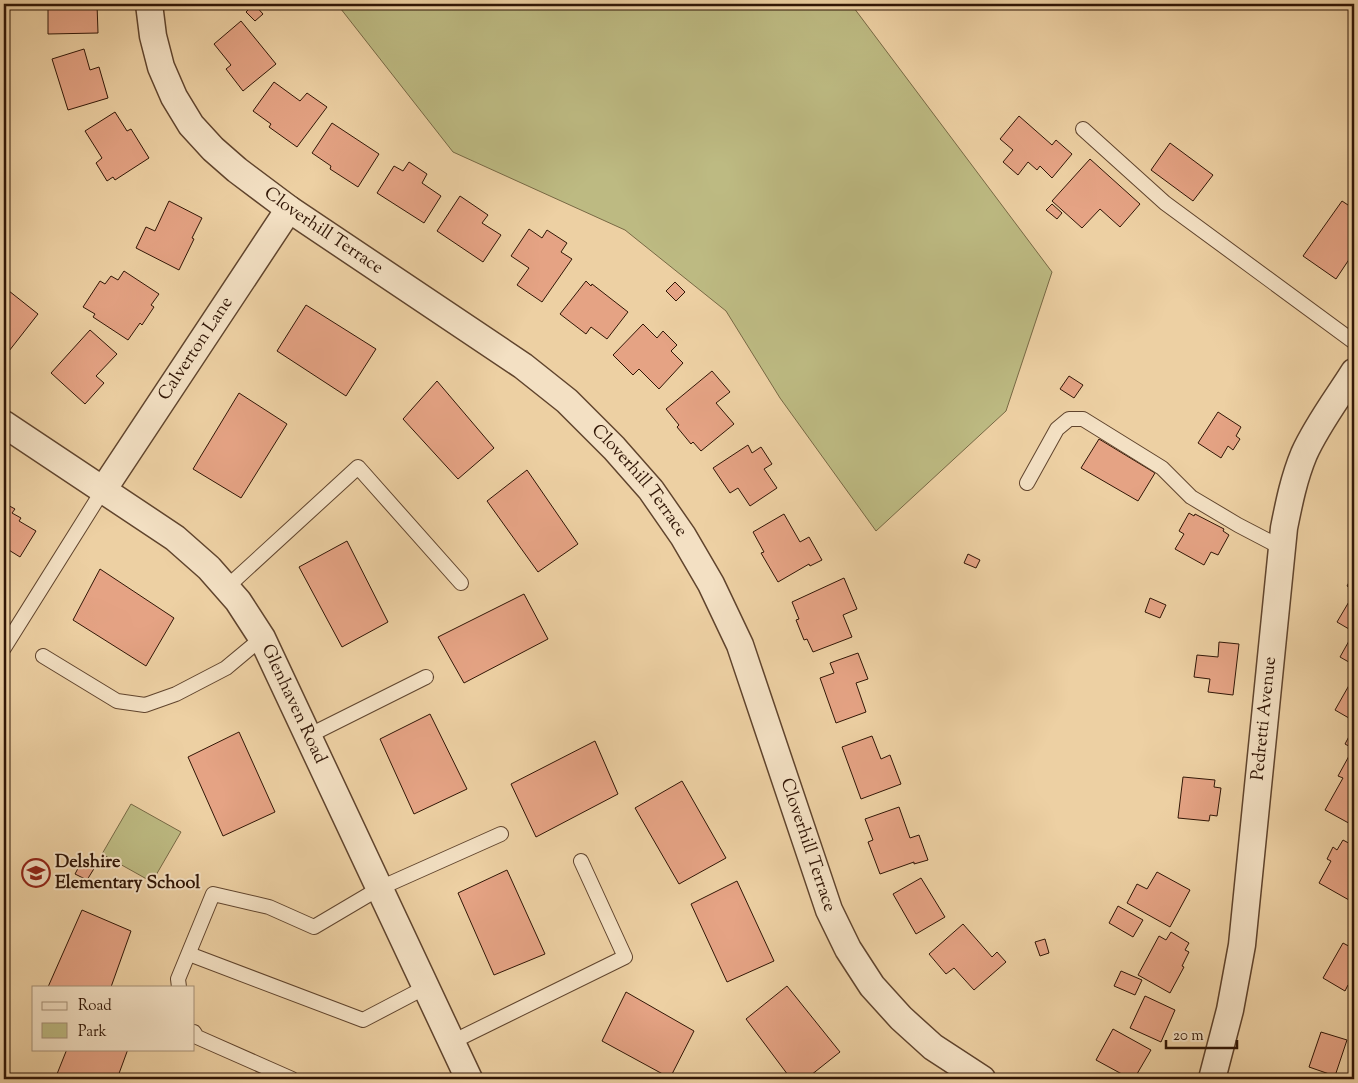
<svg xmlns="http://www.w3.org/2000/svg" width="1358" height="1083" viewBox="0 0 1358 1083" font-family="'Sorts Mill Goudy',serif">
  <rect width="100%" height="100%" fill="#edd0a3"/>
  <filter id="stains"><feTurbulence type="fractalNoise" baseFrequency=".004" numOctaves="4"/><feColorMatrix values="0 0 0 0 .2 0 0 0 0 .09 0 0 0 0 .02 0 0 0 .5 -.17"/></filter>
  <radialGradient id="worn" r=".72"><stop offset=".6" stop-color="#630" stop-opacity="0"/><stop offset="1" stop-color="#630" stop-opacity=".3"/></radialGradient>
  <g fill="#bdba82" stroke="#776844">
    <polygon points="337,4 851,4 1052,272 1006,411 876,531 780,398 726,311 625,230 453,152"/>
    <polygon points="131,804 181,832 152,882 102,854"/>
  </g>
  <g fill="#e5a384" stroke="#311606">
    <polygon points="48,4 97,4 98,33 48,34"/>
    <polygon points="254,4 263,14 255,21 246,12"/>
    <polygon points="241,21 276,64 243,91 226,69 231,65 214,44"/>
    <polygon points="84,49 90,70 99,67 108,98 68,110 52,59"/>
    <polygon points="274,82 300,101 307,93 327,107 297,147 269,127 271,124 253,111"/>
    <polygon points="115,112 127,131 131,129 149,158 115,180 113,177 107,181 96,163 102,158 85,131"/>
    <polygon points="1019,116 1052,145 1056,140 1072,154 1052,178 1040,166 1037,170 1028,162 1018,175 1003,162 1013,150 1000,139"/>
    <polygon points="332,123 379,154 358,187 330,169 331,166 312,153"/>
    <polygon points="1170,143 1213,175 1193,201 1151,170"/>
    <polygon points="1090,159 1140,204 1120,227 1100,209 1082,228 1052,201"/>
    <polygon points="409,162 427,174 422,183 441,196 424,223 377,193 394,166 403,171"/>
    <polygon points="460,196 488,215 482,223 501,235 483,262 437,231"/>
    <polygon points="169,201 202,218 192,238 194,239 179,270 136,248 146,227 155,231"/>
    <polygon points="1342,201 1354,209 1354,252 1336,279 1303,256"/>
    <polygon points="1052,204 1062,213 1057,219 1046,210"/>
    <polygon points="529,229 542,238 547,230 567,243 561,252 572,259 542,302 517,285 529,268 511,256"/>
    <polygon points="124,271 159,294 151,305 154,307 142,325 140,323 128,340 93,317 95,314 83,307 100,281 105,284 111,276 118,280"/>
    <polygon points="586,281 591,286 592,284 628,312 607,339 591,327 586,334 560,314"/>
    <polygon points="675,282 685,292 676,301 666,291"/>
    <polygon points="4,287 38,314 9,351 4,346"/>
    <polygon points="306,305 376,349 346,396 277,351"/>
    <polygon points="643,324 657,338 663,331 677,345 671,351 683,363 659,389 639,369 633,375 613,355"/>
    <polygon points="90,330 117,354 96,376 104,383 85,404 51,373"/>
    <polygon points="712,371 730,392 716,403 734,424 701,451 693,442 691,444 677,427 679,425 666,409"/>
    <polygon points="1069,376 1083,385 1074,398 1060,389"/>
    <polygon points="437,381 494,448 458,479 403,419"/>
    <polygon points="239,393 287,424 241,498 193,469"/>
    <polygon points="1218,412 1241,427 1236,436 1240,439 1233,450 1228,446 1221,458 1198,443"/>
    <polygon points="1099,439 1155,473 1138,501 1081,468"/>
    <polygon points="748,445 752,453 761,447 772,464 764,469 777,488 750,506 738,488 730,493 713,468"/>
    <polygon points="527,470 578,544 538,572 487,501"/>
    <polygon points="4,503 15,509 12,513 21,518 19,521 36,531 20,557 4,547"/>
    <polygon points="1189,513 1194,516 1195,514 1224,529 1223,531 1229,535 1218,555 1211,552 1204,565 1175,549 1184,534 1179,531"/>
    <polygon points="784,514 800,542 809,537 822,560 810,566 809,564 778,582 761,553 764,552 753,532"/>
    <polygon points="347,541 388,622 342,647 299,567"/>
    <polygon points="968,554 980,560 976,568 964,563"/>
    <polygon points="100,569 174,618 146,666 73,620"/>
    <polygon points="1354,573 1354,591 1347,586"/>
    <polygon points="844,578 857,609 843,615 852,637 813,652 807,639 804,640 796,620 799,619 792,602"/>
    <polygon points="524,594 548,639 464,683 438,637"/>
    <polygon points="1150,598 1166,605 1160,618 1145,612"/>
    <polygon points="1350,600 1354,602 1354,632 1337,622"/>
    <polygon points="1354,632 1354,665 1340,657"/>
    <polygon points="1219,642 1239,644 1233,695 1208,692 1210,679 1194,677 1197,655 1218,657"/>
    <polygon points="858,653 868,679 856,683 866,712 836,723 820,678 834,673 830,663"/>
    <polygon points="1352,680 1354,681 1354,721 1335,710"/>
    <polygon points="430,714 467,789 414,814 380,739"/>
    <polygon points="1354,727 1354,749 1345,744"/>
    <polygon points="239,732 275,812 223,836 188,757"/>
    <polygon points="872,736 881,759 890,755 901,784 861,799 842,747"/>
    <polygon points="595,741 618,794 536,837 511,784"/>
    <polygon points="1349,756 1354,759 1354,826 1325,810 1343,778 1338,776"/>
    <polygon points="1183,777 1215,780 1214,787 1221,788 1217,816 1210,815 1209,821 1178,818"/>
    <polygon points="682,781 726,858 679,884 635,808"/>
    <polygon points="899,807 910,838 919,835 928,860 914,864 914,862 880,874 868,842 873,840 865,819"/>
    <polygon points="1343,840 1354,846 1354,891 1349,900 1319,883 1331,861 1327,859 1333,847 1337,850"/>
    <polygon points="83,859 95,867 87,880 75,874"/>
    <polygon points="507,870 545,954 494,975 458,893"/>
    <polygon points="1157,872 1190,890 1170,927 1127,903 1137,884 1147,889"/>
    <polygon points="921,878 945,917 916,934 893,894"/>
    <polygon points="737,881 774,961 727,982 691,904"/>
    <polygon points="1118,906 1143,920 1133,937 1109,923"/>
    <polygon points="82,910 131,931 111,987 48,987"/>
    <polygon points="963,924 992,957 997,952 1006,962 974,990 954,968 946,974 929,954"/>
    <polygon points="1171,932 1189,943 1185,950 1189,952 1182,966 1184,967 1170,993 1138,975 1159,936 1166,940"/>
    <polygon points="1045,939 1049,953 1040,956 1035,942"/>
    <polygon points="1343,943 1354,949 1354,988 1348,985 1345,991 1323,978"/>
    <polygon points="1121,971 1142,980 1135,995 1114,986"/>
    <polygon points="787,986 840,1052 806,1079 791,1079 746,1019"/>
    <polygon points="626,992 694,1031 670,1078 602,1041"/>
    <polygon points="1145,996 1175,1010 1161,1042 1130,1028"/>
    <polygon points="1113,1029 1151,1050 1134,1079 1131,1079 1096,1060"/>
    <polygon points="1321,1032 1347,1040 1335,1076 1309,1067"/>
    <polygon points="67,1049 128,1049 117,1079 55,1079"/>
  </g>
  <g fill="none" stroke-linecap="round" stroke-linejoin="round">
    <defs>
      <g id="lane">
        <polyline points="1083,129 1165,203 1354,342"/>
        <polyline points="1027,483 1057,429 1069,419 1083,419 1162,468 1191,497 1238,525 1282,548"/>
        <polyline points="226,588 358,467 461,583"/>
        <polyline points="4,648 103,490"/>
        <polyline points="43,656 117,701 145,705 176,694 226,668 262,638"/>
        <polyline points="308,736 426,677"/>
        <polyline points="189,954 363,1020 426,987"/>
        <polyline points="179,987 178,979 213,894 269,907 314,927 380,888 501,834"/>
        <polyline points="194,1032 197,1037 292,1079"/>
        <polyline points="452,1042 625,957 581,861"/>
      </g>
      <g id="street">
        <path id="s1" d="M149 4 153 36 161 67 174 97 191 125 213 149 237 170 289 209 523 366 567 401 614 448 651 490 683 536 711 584 740 645 829 910 848 949 872 986 901 1018 933 1047 982 1079"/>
        <path id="s2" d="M4 424 175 538 209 568 238 601 262 638 469 1079"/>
        <path id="s3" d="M103 490 289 209"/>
        <path id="s4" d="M1212 1079 1230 1010 1242 945 1284 528C1289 503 1294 478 1304 454 1317 425 1337 399 1354 372"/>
      </g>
    </defs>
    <use href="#lane" stroke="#60442d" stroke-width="16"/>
    <use href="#street" stroke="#60442d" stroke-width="29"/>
    <use href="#lane" stroke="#f3e0c3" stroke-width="14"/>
    <use href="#street" stroke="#f3e0c3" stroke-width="26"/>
  </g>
  <defs>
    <symbol id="school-ring" viewBox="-11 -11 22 22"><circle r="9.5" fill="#f3e0c3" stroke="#8f2418" stroke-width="1.5"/><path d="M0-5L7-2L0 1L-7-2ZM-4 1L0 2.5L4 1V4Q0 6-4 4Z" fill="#8f2418"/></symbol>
  </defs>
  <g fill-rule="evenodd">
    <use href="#school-ring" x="20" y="857" width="32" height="32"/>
  </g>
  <g text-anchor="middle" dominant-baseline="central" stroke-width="4" stroke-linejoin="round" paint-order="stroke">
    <g font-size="18" fill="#311606" stroke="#f3e0c3">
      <text stroke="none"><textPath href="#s1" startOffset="300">Cloverhill Terrace</textPath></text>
      <text stroke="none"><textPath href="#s3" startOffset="169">Calverton Lane</textPath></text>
      <text stroke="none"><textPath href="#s1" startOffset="705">Cloverhill Terrace</textPath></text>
      <text stroke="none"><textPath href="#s2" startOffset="412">Glenhaven Road</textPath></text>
      <text stroke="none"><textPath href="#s4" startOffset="365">Pedretti Avenue</textPath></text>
      <text stroke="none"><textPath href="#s1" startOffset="1110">Cloverhill Terrace</textPath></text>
    </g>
    <g font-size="18" font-weight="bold" fill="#311606" stroke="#f3e0c3" text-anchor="start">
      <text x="55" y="863">Delshire<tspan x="55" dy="21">Elementary School</tspan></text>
    </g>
  </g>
  <rect width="1358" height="1083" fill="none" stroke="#edd0a3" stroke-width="20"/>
  <rect x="5" y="5" width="1348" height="1073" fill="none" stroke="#311606" stroke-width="2.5"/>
  <rect x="10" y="10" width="1338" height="1063" fill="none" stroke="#311606"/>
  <rect x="32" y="986" width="162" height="65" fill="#f3e0c3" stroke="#a58f77"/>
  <rect x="42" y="1002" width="25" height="8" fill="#f3e0c3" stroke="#a58f77"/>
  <text x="78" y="1010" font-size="15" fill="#311606">Road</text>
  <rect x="42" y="1023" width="25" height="15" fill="#bdba82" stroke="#a58f77"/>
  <text x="78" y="1036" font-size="15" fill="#311606">Park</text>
  <path d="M1166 1040v8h71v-8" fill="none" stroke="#311606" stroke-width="2.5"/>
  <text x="1173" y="1040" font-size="15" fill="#311606" stroke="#f3e0c3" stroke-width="4" paint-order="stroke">20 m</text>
  <rect width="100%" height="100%" filter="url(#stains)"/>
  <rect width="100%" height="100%" fill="url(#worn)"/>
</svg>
